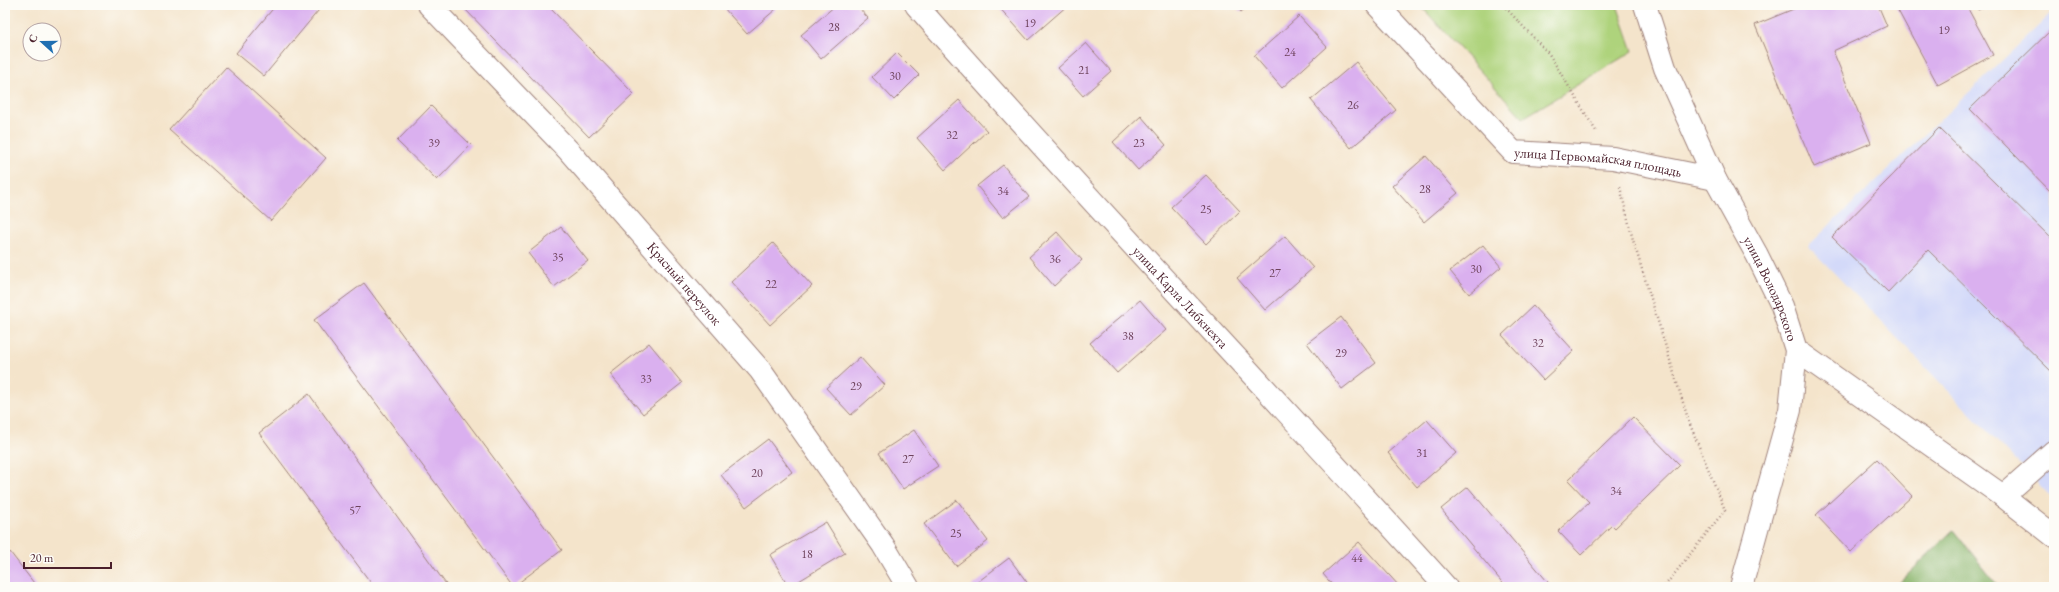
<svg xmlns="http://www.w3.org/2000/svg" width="2059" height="592" viewBox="0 0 2059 592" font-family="'EB Garamond',serif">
  <rect width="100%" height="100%" fill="#fdfcf7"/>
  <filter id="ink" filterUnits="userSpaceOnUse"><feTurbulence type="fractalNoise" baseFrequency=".025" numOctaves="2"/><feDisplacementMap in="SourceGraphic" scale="8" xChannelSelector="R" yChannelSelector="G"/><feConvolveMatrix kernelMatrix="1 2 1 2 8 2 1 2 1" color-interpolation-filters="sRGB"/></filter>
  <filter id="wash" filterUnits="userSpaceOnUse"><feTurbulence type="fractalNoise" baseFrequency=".012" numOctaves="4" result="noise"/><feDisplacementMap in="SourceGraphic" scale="16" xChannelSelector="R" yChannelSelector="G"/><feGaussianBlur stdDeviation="0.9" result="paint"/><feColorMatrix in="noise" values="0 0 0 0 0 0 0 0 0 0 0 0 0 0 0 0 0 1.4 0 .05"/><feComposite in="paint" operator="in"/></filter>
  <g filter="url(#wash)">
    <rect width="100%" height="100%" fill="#f4e4cb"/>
    <polygon fill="#d3d9f9" points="2054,11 2054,500 1808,246"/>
    <polygon fill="#aed37c" stroke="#7c7954" points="1420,5 1617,5 1633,51 1523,118"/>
    <polygon fill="#8ab56c" stroke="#6a6a4c" points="1953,530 1999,587 1895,587"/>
    <g id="blocks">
      <g fill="#dab0ef">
        <polygon points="276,5 323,5 264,76 236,53"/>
        <polygon points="461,5 547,5 634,94 589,137"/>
        <polygon points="723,5 772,5 776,9 747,34 722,6"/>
        <polygon points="836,5 856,5 868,18 821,59 801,35"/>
        <polygon points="997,5 1068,5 1028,40"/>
        <polygon points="1234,5 1249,5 1241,12"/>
        <polygon points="1803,5 1878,5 1887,26 1833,51 1871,143 1814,167 1755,25"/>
        <polygon points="1895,5 1966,5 1993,55 1938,85"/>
        <polygon points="1976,5 1988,5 1978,10"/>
        <polygon points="1299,16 1327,47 1282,88 1254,56"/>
        <polygon points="2054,27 2054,195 1970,109"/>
        <polygon points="1086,43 1111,71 1083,96 1058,68"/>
        <polygon points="897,53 919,75 894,100 872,77"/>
        <polygon points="1356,62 1396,110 1351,148 1311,100"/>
        <polygon points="226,67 326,158 271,221 169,130"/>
        <polygon points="959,100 987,131 945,170 917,138"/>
        <polygon points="431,106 471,145 437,180 397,141"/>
        <polygon points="1141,116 1166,145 1138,170 1113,142"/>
        <polygon points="1939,128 2054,241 2054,374 1928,250 1888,292 1832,237"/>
        <polygon points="1426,156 1458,193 1424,222 1392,186"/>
        <polygon points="1003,165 1029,197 1003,218 977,186"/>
        <polygon points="1206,175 1240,211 1206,244 1171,207"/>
        <polygon points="561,227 588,261 554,287 528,253"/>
        <polygon points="1057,232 1082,260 1054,286 1029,257"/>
        <polygon points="1285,236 1313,268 1265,310 1237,278"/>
        <polygon points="773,243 812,286 770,325 731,282"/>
        <polygon points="1483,245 1501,267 1469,294 1450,271"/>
        <polygon points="364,283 562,550 513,587 314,320"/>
        <polygon points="1140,300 1166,330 1117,373 1090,343"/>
        <polygon points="1533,306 1574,351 1543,380 1502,335"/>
        <polygon points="1341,317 1376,363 1342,389 1307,343"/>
        <polygon points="649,343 682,383 643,414 610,374"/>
        <polygon points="860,357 885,385 851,415 826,388"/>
        <polygon points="309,394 448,587 374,587 259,433"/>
        <polygon points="1633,417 1680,465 1615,528 1612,525 1581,555 1558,531 1589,502 1568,480"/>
        <polygon points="1427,420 1456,453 1417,487 1388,453"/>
        <polygon points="914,430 938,466 903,489 879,453"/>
        <polygon points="768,439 792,472 746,507 721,475"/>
        <polygon points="1877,459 1912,496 1851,552 1816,515"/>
        <polygon points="1468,487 1552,587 1506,587 1441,509"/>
        <polygon points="957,500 988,541 956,566 924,524"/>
        <polygon points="826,522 845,553 789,587 770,555"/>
        <polygon points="1359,542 1400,587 1334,587 1323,574"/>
        <polygon points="10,552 37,587 5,587 5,556"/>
        <polygon points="1009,558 1029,585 1027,587 971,587"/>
      </g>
    </g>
  </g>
  <g filter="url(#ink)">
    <use href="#blocks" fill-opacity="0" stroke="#9f827b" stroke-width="1"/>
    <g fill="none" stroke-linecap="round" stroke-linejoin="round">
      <defs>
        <g id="minor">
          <path id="s1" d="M429 5 569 151 760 370 883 545 908 587"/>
          <path id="s2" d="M916 5C1089 202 1271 392 1446 587"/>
          <path id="s3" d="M1377 5 1513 152 1613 158 1715 179"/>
          <path id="s4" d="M1645 5 1665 68 1715 179 1757 255 1782 306 1796 350 1790 410 1741 587"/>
          <polyline points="1796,350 2003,496 2054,536"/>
          <polyline points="2003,496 2054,451"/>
        </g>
      </defs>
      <use href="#minor" stroke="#9f827b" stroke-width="24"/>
      <g stroke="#9f827b" stroke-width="2.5" stroke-dasharray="1 3" stroke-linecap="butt">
        <polyline points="1503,5 1549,54 1596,131"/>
        <polyline points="1620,187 1633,240 1689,422 1725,510 1664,587"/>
      </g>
      <use href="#minor" stroke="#fff" stroke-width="22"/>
    </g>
  </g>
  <g text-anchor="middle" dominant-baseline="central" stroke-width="3" stroke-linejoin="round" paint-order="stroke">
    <g font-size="12" fill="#6e435c">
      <text x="1030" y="23">19</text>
      <text x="834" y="27">28</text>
      <text x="1944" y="30">19</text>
      <text x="1290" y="52">24</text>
      <text x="1084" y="70">21</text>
      <text x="895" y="76">30</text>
      <text x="1353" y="105">26</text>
      <text x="952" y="135">32</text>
      <text x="434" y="143">39</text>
      <text x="1139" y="143">23</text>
      <text x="1425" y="189">28</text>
      <text x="1003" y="191">34</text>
      <text x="1206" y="209">25</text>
      <text x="558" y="257">35</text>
      <text x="1055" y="259">36</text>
      <text x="1476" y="269">30</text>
      <text x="1275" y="273">27</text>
      <text x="771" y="284">22</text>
      <text x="1128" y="336">38</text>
      <text x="1538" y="343">32</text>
      <text x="1341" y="353">29</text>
      <text x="646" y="379">33</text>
      <text x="856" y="386">29</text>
      <text x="1422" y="453">31</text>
      <text x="908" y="459">27</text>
      <text x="757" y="473">20</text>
      <text x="1616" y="491">34</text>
      <text x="355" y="510">57</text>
      <text x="956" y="533">25</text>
      <text x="807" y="554">18</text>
      <text x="1357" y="558">44</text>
    </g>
    <g font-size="14" fill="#4a1f2b" stroke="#fdfcf7">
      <text stroke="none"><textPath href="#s3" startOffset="286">улица Первомайская площадь</textPath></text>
      <text stroke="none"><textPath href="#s1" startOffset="378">Красный переулок</textPath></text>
      <text stroke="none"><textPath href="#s4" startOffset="311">улица Володарского</textPath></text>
      <text stroke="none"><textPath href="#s2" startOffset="394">улица Карла Либкнехта</textPath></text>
    </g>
  </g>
  <rect width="2059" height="592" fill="none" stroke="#fdfcf7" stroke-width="20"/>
  <g transform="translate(42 42) rotate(291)"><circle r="19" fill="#fdfcf7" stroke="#b5a4a5"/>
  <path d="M0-3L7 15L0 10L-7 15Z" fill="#1f6fb2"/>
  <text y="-6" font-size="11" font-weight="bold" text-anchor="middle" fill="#4a1f2b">С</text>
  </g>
  <path d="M24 562v6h87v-6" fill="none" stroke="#4a1f2b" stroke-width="2"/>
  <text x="30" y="562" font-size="12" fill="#4a1f2b" stroke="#fdfcf7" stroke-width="3" paint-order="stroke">20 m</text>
</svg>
